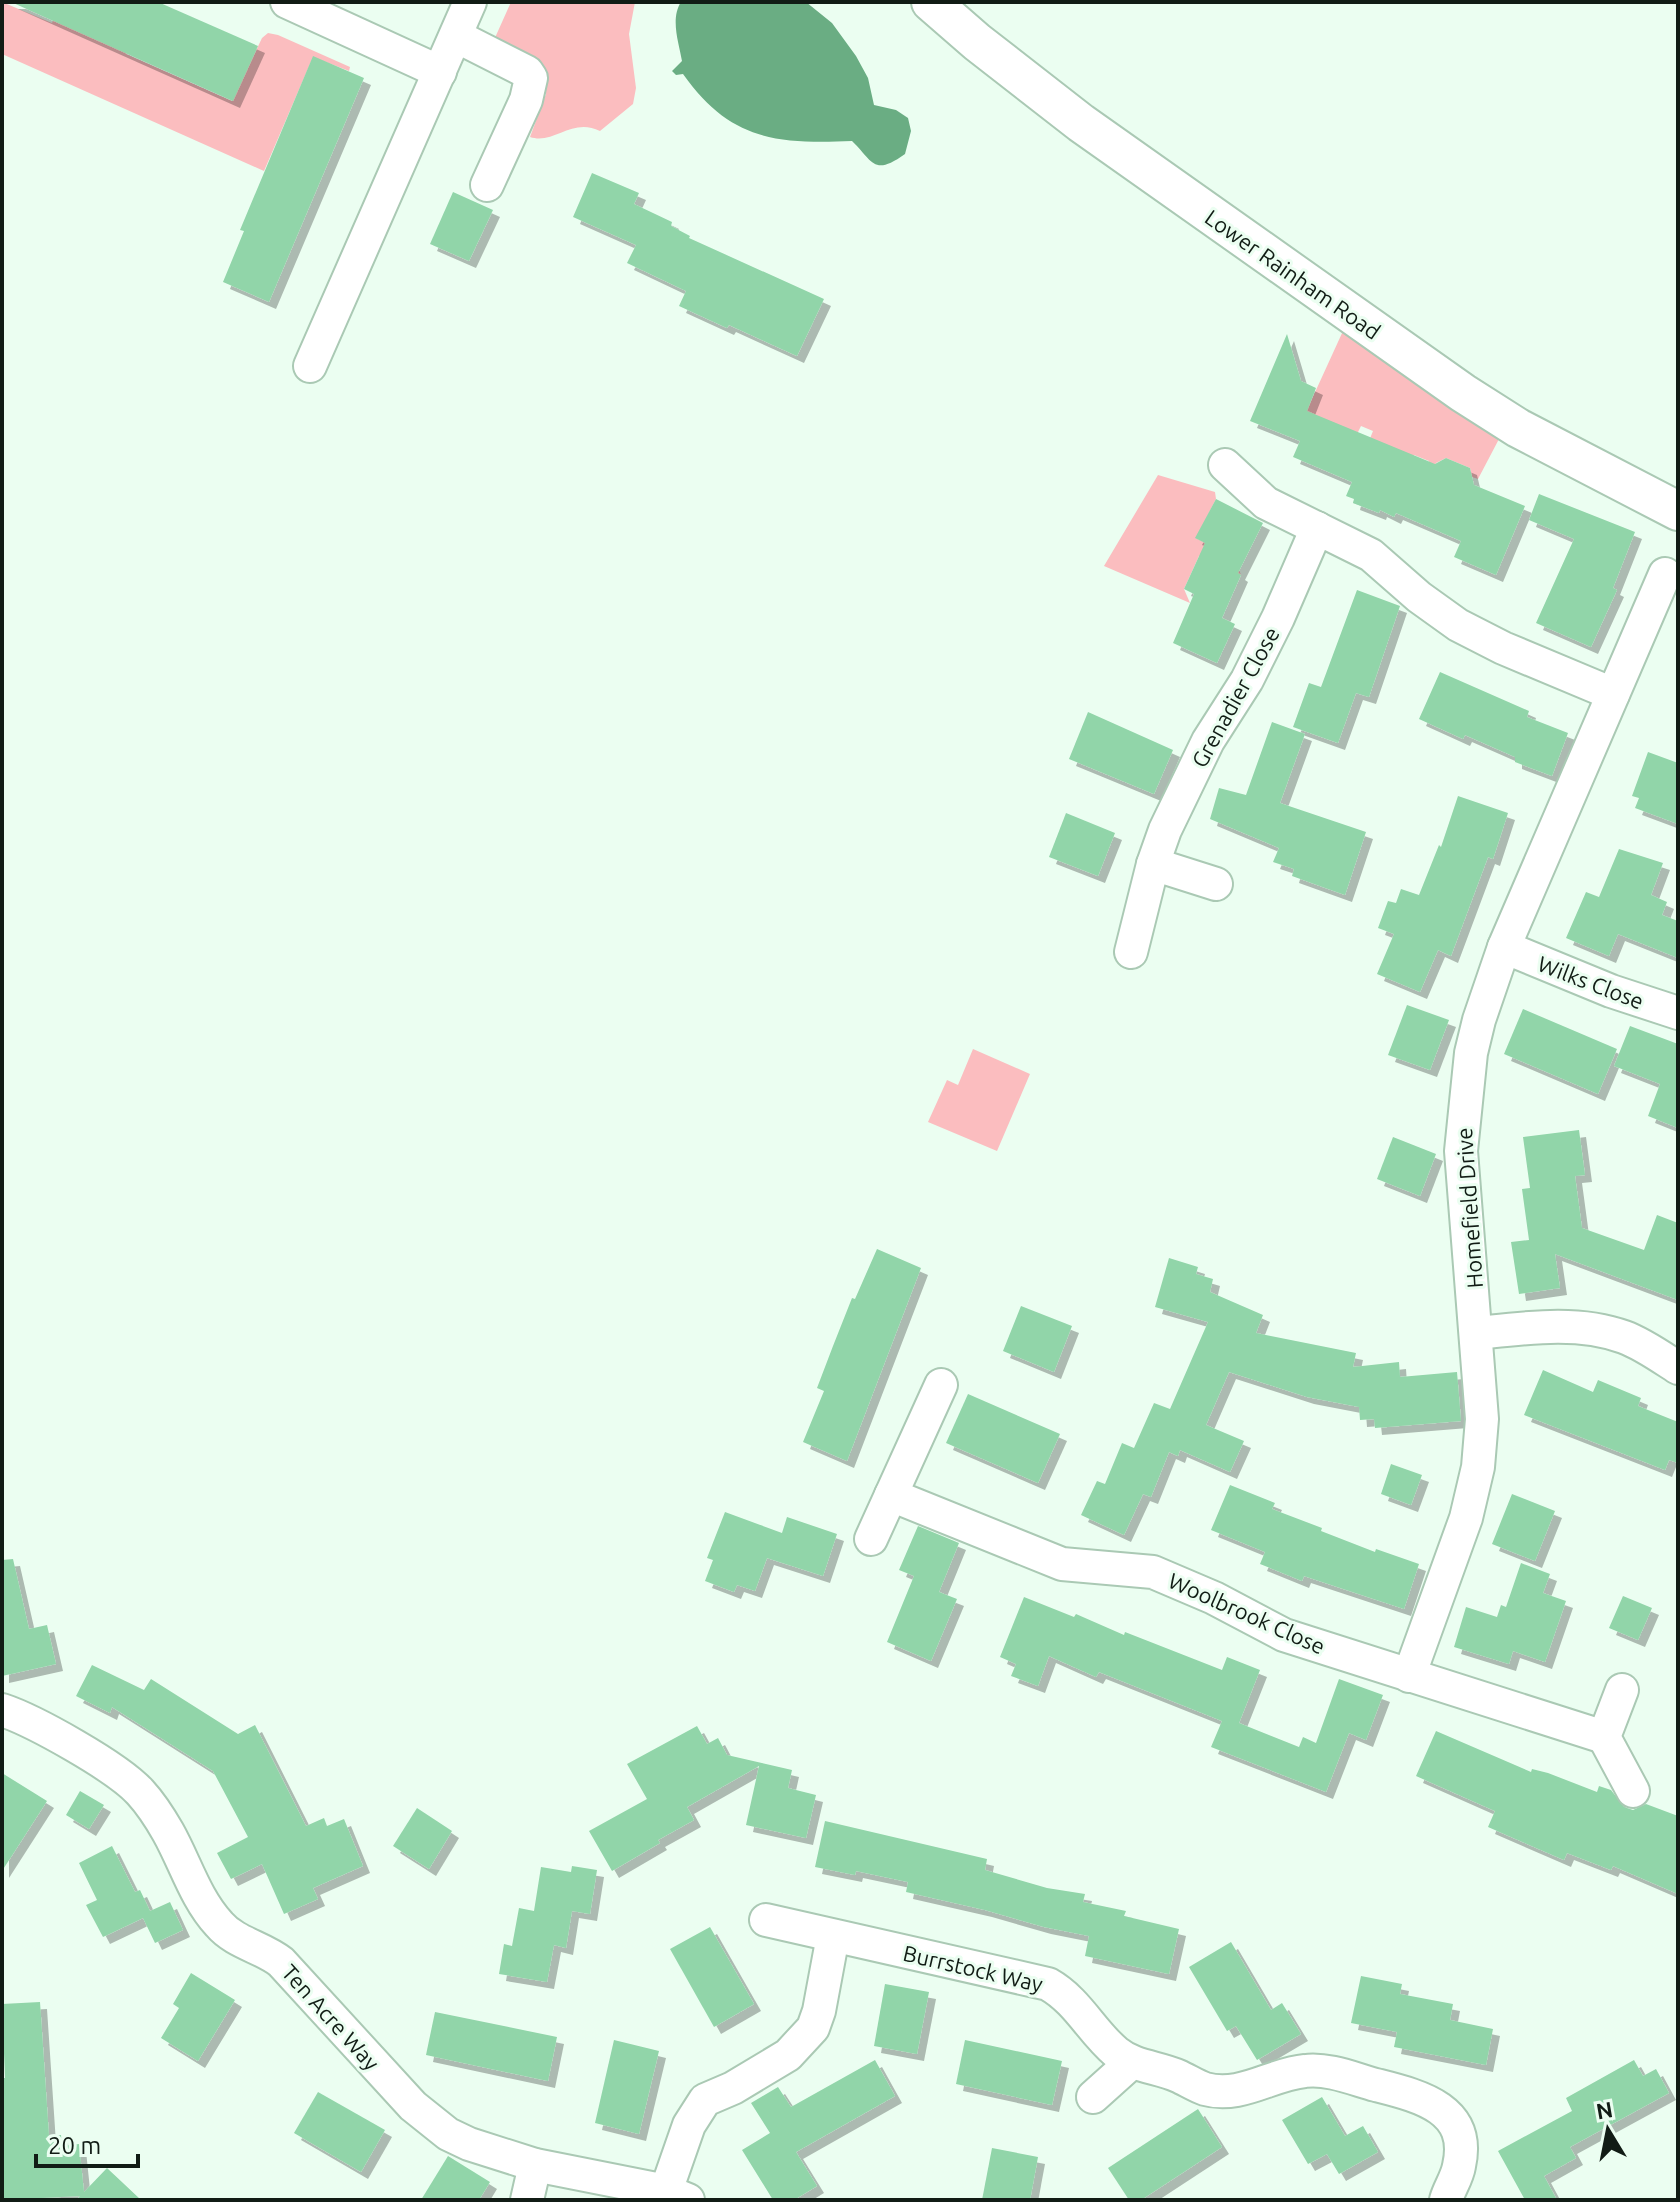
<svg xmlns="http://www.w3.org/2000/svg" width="1680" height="2202" viewBox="0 0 1680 2202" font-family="Ubuntu,sans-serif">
  <defs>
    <filter id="shadow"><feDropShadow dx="7" dy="7" stdDeviation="0" flood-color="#0004"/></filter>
  </defs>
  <rect width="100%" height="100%" fill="#ebfef1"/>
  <g fill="#fbbdbf">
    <polygon points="2,2 52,23 61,2 149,3 126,54 232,101 262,38 268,33 278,35 350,67 349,71 313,57 264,171 2,54"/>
    <path d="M511 2H635L629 34 636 88 633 104 600 131C572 117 554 145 530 137L546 94V78L494 40Z"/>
    <polygon points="1343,331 1499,439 1478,479 1472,477 1470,468 1446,458 1436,463 1424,491 1429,461 1414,455 1408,469 1365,451 1373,431 1361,426 1357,434 1306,412"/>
    <polygon points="1158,475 1215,492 1216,499 1196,538 1243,563 1238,567 1241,575 1199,556 1184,589 1190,603 1104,566"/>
    <polygon points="973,1049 1030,1074 997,1151 928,1122 947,1080 958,1085"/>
  </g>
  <path fill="#6aad83" d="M681 2H806L832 23 856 56 868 78 874 105 896 110 908 118 911 131 905 154C873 177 873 161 852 141 775 144 730 140 683 74L676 75 672 71 682 61C679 43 670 19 681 2Z"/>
  <g fill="#91d5a9" filter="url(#shadow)">
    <polygon points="11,2 158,2 258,46 233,101"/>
    <polygon points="313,56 364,78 269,302 223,282 244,231 240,230"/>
    <polygon points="592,173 639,193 634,204 672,222 671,226 690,236 689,238 824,299 797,356 729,325 727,328 679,306 686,291 627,263 636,245 573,217"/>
    <polygon points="453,192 493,210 469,261 430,244"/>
    <polygon points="1287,334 1301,381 1316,388 1307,411 1435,464 1446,458 1470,468 1474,485 1525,506 1496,575 1454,557 1461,541 1396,513 1394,517 1380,510 1379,513 1353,503 1354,499 1346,496 1352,482 1293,457 1300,441 1250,421"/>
    <polygon points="1539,494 1635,532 1613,588 1617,590 1591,647 1536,623 1574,539 1529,520"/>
    <polygon points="1216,499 1263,523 1238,573 1241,575 1222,618 1235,624 1217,663 1173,643 1194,594 1184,589 1205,543 1195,538"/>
    <polygon points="1357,590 1400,606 1369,697 1356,693 1338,743 1293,727 1309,683 1321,687"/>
    <polygon points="1440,672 1529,711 1527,717 1568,733 1552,776 1515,762 1515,757 1465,735 1463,739 1419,719"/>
    <polygon points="1088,712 1173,750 1154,794 1069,759"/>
    <polygon points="1272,722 1305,734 1280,803 1366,832 1345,895 1292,876 1294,869 1273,862 1279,848 1210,819 1219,788 1246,795"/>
    <polygon points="1648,752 1678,763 1678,824 1635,808 1639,798 1632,796"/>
    <polygon points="1458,796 1508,813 1493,859 1488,857 1451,956 1438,950 1420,992 1377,974 1394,934 1378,928 1388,901 1396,903 1401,889 1419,895 1439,845 1441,847"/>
    <polygon points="1066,813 1115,833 1098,876 1049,857"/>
    <polygon points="1619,849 1663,863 1651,895 1667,902 1662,915 1678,921 1678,958 1618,934 1609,956 1566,938 1586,892 1599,897"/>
    <polygon points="1407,1005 1449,1020 1430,1070 1388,1055"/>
    <polygon points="1523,1009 1617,1049 1598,1094 1504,1054"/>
    <polygon points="1630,1026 1678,1044 1678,1128 1648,1116 1660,1084 1614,1066"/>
    <polygon points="1579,1130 1585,1175 1575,1176 1582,1228 1644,1250 1657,1215 1678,1223 1678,1300 1555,1254 1560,1288 1519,1294 1511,1242 1529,1240 1522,1189 1530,1188 1523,1137"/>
    <polygon points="1393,1137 1436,1154 1420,1196 1377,1179"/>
    <polygon points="877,1249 921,1268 847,1461 803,1442 824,1391 817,1388 833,1346 852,1298 855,1299"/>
    <polygon points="1169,1258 1198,1267 1196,1274 1213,1279 1210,1292 1263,1315 1256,1333 1356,1353 1353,1367 1399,1362 1400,1377 1457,1372 1461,1421 1375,1428 1374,1419 1360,1420 1359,1407 1307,1397 1229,1372 1206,1425 1244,1441 1230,1472 1180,1450 1178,1456 1169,1452 1151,1497 1143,1494 1124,1535 1081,1515 1097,1481 1105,1484 1122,1443 1134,1448 1154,1403 1170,1409 1208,1322 1155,1307"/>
    <polygon points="1021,1306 1072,1326 1054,1372 1003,1351"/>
    <polygon points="1543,1370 1593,1392 1598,1380 1641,1398 1638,1406 1678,1422 1678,1463 1669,1460 1665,1470 1524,1415"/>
    <polygon points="968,1394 1060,1434 1038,1483 946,1443"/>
    <polygon points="1391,1464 1422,1475 1411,1505 1381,1494"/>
    <polygon points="1230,1485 1275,1503 1272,1509 1322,1528 1321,1531 1375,1552 1376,1549 1419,1564 1404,1609 1304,1576 1302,1581 1260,1564 1265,1552 1211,1530"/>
    <polygon points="1512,1494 1555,1511 1535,1561 1492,1544"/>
    <polygon points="725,1512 782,1533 787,1517 837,1534 823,1576 767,1558 755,1591 737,1585 734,1592 705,1581 713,1560 707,1558"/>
    <polygon points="918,1526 959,1543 939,1592 957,1599 931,1661 887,1642 914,1576 899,1570"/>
    <polygon points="13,1559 29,1629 47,1625 56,1664 2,1676 2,1560"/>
    <polygon points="1521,1563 1550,1574 1543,1593 1566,1601 1545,1662 1513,1651 1509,1664 1454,1647 1466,1607 1497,1617 1501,1605 1506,1607"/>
    <polygon points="1623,1596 1652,1608 1638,1640 1609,1628"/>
    <polygon points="1024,1597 1074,1617 1076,1614 1124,1635 1125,1632 1222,1670 1227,1657 1260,1670 1239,1723 1299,1747 1303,1737 1316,1743 1339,1679 1383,1695 1366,1740 1349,1733 1326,1792 1211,1747 1222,1721 1099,1672 1096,1677 1049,1656 1038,1686 1011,1676 1016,1664 1000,1657"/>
    <polygon points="92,1665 144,1690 151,1679 238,1734 255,1725 306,1826 324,1818 327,1826 344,1819 363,1866 313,1888 318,1899 284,1914 262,1864 231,1879 217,1853 248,1837 213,1771 112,1707 110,1713 76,1696"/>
    <polygon points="697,1726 707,1744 718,1738 727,1755 792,1770 788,1788 816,1795 806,1838 746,1825 759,1766 687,1807 694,1820 658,1840 660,1843 612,1871 589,1831 647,1799 627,1764"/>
    <polygon points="1436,1731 1531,1772 1532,1769 1548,1773 1597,1792 1599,1786 1611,1790 1624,1807 1633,1810 1646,1804 1678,1816 1678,1894 1613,1866 1611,1870 1567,1853 1564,1860 1488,1827 1495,1811 1416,1776"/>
    <polygon points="2,1773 47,1801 2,1871"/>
    <polygon points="80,1791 104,1805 89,1829 66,1815"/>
    <polygon points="417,1808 452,1831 429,1869 393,1846"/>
    <polygon points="825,1821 987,1859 985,1870 1047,1888 1085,1894 1083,1902 1126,1911 1124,1916 1179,1929 1169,1974 1085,1956 1089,1936 1044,1927 985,1910 906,1892 908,1882 856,1871 855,1875 815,1867"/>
    <polygon points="112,1846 135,1892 140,1890 150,1911 170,1902 183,1930 155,1943 143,1918 103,1937 86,1905 97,1900 79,1863"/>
    <polygon points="572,1866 597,1870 590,1914 572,1911 566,1948 554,1945 547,1982 499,1974 504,1944 512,1946 519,1908 534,1911 541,1867 571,1872"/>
    <polygon points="710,1927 754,2004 714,2027 670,1949"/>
    <polygon points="1231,1942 1271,2010 1282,2003 1301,2034 1257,2060 1236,2026 1227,2031 1189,1967"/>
    <polygon points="191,1973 235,2000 198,2061 161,2038 179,2008 173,2004"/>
    <polygon points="1361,1976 1402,1984 1400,1994 1453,2004 1450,2020 1493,2029 1486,2065 1394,2047 1397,2032 1351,2023"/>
    <polygon points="885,1984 929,1992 917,2054 874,2046"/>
    <polygon points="40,2002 49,2136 61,2135 62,2146 79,2144 84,2192 107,2168 141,2200 77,2200 80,2196 2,2200 2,2078 5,2078 2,2004"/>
    <polygon points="435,2012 557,2037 548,2081 426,2055"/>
    <polygon points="614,2040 659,2051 639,2134 595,2123"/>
    <polygon points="965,2040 1062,2061 1052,2105 956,2084"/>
    <polygon points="875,2060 895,2096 796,2152 817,2186 794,2200 773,2200 742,2150 770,2133 751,2103 778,2087 791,2107"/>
    <polygon points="1634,2060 1643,2076 1656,2069 1669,2093 1570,2147 1576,2158 1544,2176 1557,2200 1525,2200 1498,2151 1572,2111 1566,2098"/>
    <polygon points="318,2092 385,2130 361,2172 294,2133"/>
    <polygon points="1322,2097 1345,2136 1363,2126 1378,2152 1339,2174 1327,2154 1308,2164 1282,2120"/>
    <polygon points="1198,2109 1222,2147 1141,2200 1129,2200 1108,2168"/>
    <polygon points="992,2148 1038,2157 1030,2200 982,2200"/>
    <polygon points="448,2156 490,2182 479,2200 421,2200"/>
  </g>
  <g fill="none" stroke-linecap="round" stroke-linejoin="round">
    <defs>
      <g id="minor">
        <polyline points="287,2 440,72"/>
        <polyline points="456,36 527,72 531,78 526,100 487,185"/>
        <polyline points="310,366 470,2"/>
        <polyline points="1225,465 1266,503 1371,555 1419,597 1458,625 1503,648 1613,694"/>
        <polyline points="1153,864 1216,884"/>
        <polyline points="1504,947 1611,991 1678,1013"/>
        <polyline points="1131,952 1153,864 1165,830 1208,741 1247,680 1278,618 1317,528"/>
        <path d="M1477 1333C1525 1328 1578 1320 1624 1337 1643 1344 1661 1357 1678 1368"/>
        <polyline points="891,1495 1062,1564 1153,1572 1214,1598 1284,1635 1604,1737"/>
        <polyline points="871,1539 941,1385"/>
        <polyline points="1409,1676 1466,1518 1478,1467 1482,1419 1461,1151 1471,1053 1479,1020 1504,947 1665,574"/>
        <polyline points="1622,1690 1604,1737 1633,1791"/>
        <path d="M2 1710C35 1721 117 1767 140 1792 151 1804 160 1818 168 1832 185 1862 195 1898 219 1924 235 1943 262 1947 281 1962L413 2106 448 2134 469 2144 535 2165 666 2191 688 2200"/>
        <path d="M766 1920 1048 1984C1078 2001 1091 2031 1116 2052 1134 2067 1158 2067 1178 2076 1187 2080 1196 2086 1205 2089 1241 2099 1271 2074 1305 2071 1328 2068 1354 2079 1376 2085 1419 2096 1472 2108 1459 2166 1457 2178 1449 2189 1446 2200"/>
        <polyline points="1093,2097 1132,2062"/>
        <polyline points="666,2191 689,2125 705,2100 733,2088 788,2055 813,2028 819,2011 833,1936"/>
        <polyline points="527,2200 535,2165"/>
      </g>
      <polyline id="tertiary" points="931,2 977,42 1081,123 1463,393 1518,428 1678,511"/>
    </defs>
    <use href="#minor" stroke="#aac9b4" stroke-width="36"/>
    <use href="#tertiary" stroke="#aac9b4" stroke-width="42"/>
    <use href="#minor" stroke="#fff" stroke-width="32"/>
    <use href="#tertiary" stroke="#fff" stroke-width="38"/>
  </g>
  <g text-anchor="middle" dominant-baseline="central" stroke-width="6" stroke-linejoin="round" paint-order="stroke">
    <g font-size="22" fill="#111c15" stroke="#ebfef1">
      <text transform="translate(1293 274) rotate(35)">Lower Rainham Road</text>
      <text transform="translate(1235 697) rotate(-61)">Grenadier Close</text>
      <text transform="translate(1591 982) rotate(21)">Wilks Close</text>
      <text transform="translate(1469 1208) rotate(-94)">Homefield Drive</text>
      <text transform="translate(1247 1613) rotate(24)">Woolbrook Close</text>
      <text transform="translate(973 1968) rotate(13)">Burrstock Way</text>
      <text transform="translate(331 2017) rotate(48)">Ten Acre Way</text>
    </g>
  </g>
  <rect width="1680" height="2202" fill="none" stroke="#111c15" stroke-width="8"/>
  <g transform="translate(1608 2130) rotate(350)" stroke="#ebfef1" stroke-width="6" paint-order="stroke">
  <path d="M0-6L14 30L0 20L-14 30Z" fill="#111c15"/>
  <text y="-12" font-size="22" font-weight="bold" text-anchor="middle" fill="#111c15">N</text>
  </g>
  <path d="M36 2154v12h102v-12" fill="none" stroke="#111c15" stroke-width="4"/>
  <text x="48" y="2154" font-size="24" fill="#111c15" stroke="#ebfef1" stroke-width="6" paint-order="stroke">20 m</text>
</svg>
